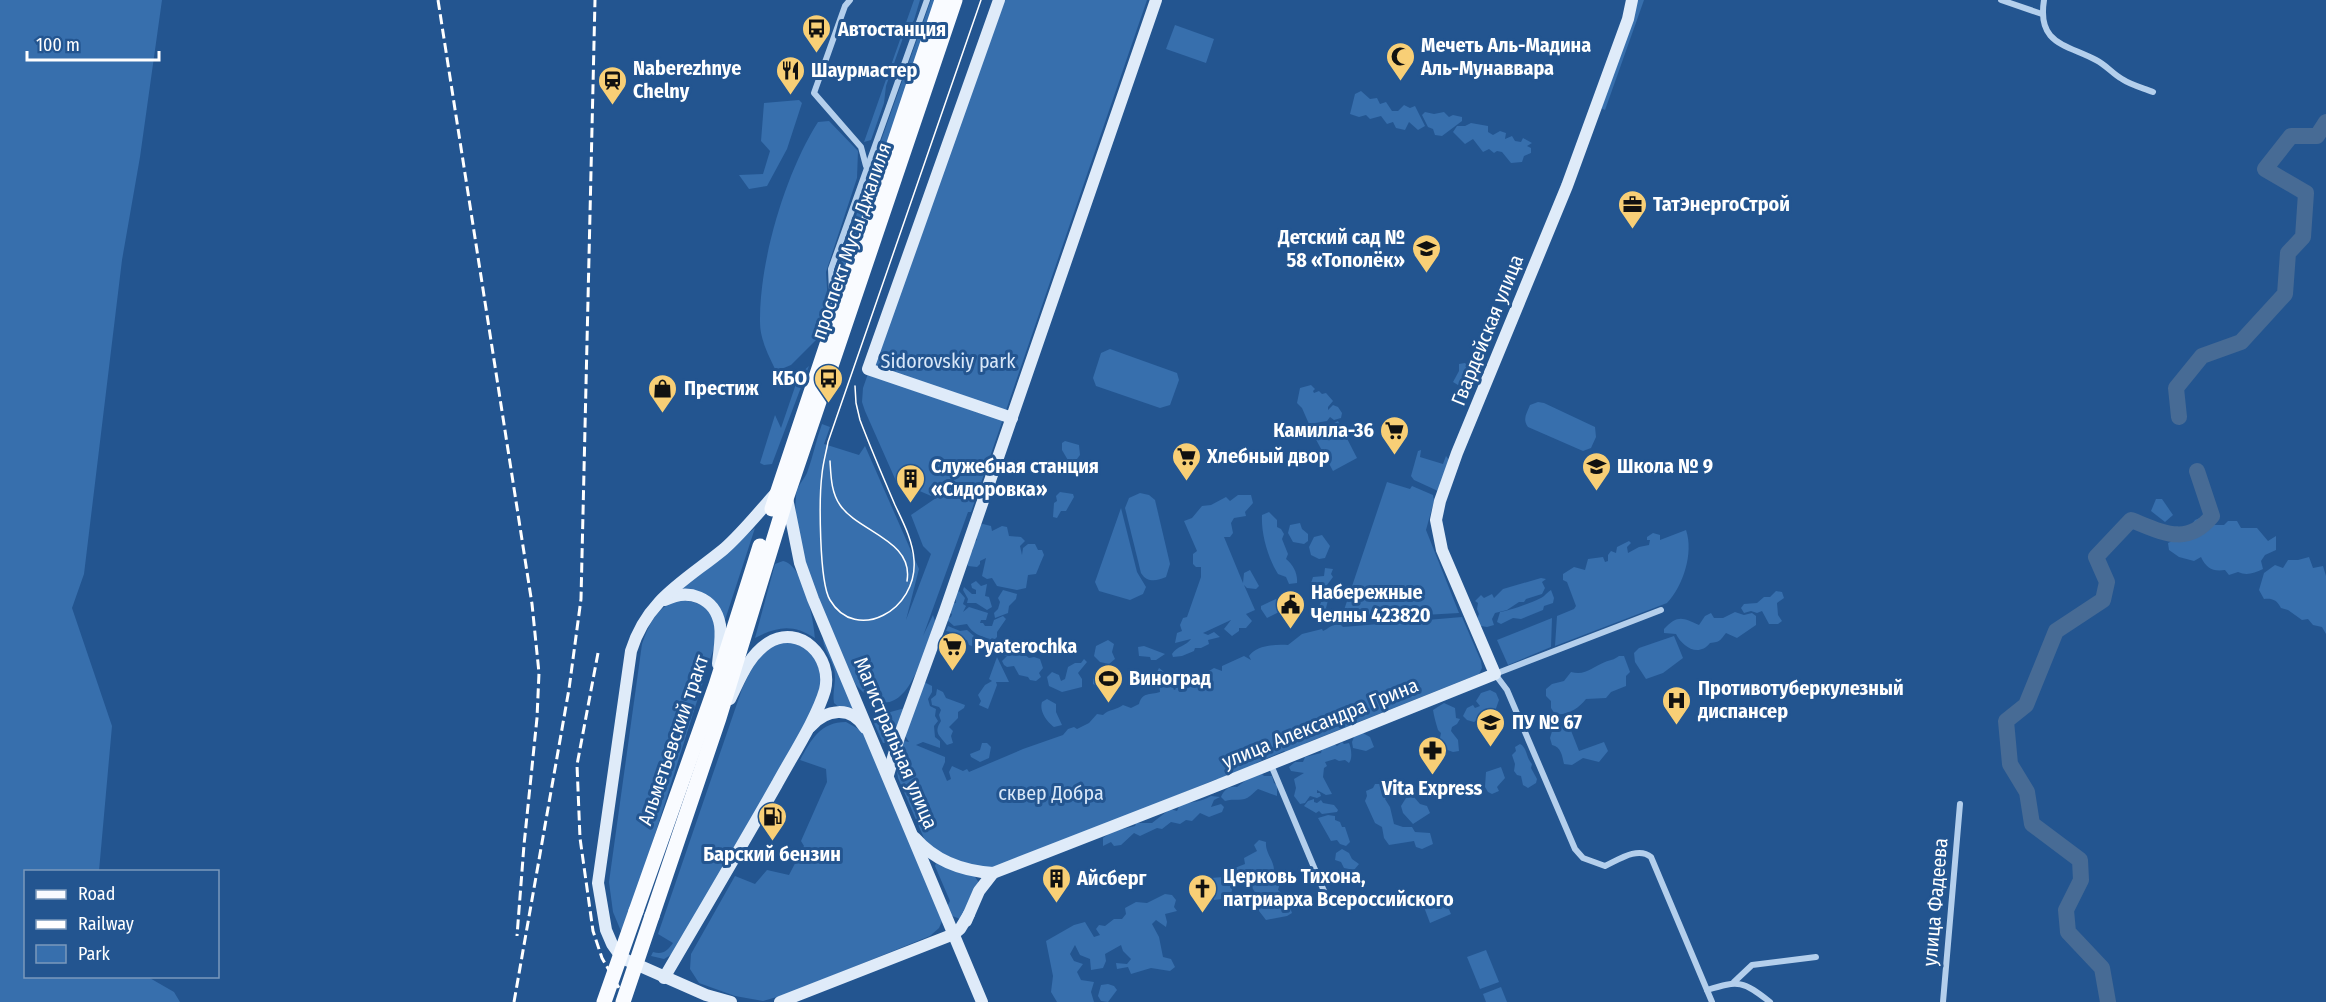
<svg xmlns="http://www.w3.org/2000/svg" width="2326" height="1002" viewBox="0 0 2326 1002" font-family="'Fira Sans Condensed',sans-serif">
  <rect width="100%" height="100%" fill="#235590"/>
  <g fill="#376fad">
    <polygon points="0,0 162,0 140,157 122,260 84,574 72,608 112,726 99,871 26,872 26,976 148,977 174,992 180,1002 0,1002"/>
    <polygon points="914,0 920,0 914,20 903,38 886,86 884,103 871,140 864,142"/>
    <polygon points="931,0 936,0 838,293 838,272 873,163"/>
    <path d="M999 0H1147L971 512H968L923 636 933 615 935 621C923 654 904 739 856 685 832 635 790 553 796 497 796 487 803 481 807 473 813 457 816 440 822 424L830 427 824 444 859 455 865 446 919 569 906 620 931 554 923 546 911 515 936 498 896 481 865 411 862 402 863 388Z"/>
    <polygon points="1637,0 1644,0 1605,110 1601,108"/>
    <polygon points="1175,25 1214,39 1206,63 1166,49"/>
    <polygon points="1361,91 1370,99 1377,98 1380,104 1386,102 1392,111 1398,111 1404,105 1410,108 1415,106 1425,126 1418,130 1409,122 1405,130 1396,128 1393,122 1387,124 1381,116 1370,119 1366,115 1359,117 1350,114 1355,94"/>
    <polygon points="799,100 802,103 787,149 767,186 749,189 739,175 763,174 770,151 761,141 764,103"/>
    <polygon points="1425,112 1434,114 1444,112 1449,117 1453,115 1462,117 1462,121 1442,136 1435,135 1433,129 1428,127 1422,115"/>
    <path d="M829 121 858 151 857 178 826 272 828 304 818 338 791 365 779 370 775 369C768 354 760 339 760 322 759 261 786 172 818 122Z"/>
    <polygon points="1471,123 1488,126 1488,132 1493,135 1500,131 1506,133 1505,139 1512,136 1515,141 1521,142 1523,138 1532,143 1527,146 1531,148 1531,153 1524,156 1522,162 1511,163 1502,152 1497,151 1494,153 1489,149 1483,152 1473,139 1465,144 1453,132 1457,126 1465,126"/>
    <polygon points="1110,349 1177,373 1179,380 1170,405 1160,408 1096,386 1093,378 1101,353"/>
    <polygon points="1465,363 1472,371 1471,377 1458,385 1453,382 1459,371 1459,364"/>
    <polygon points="809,366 772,464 764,465 760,463 775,415 781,428 799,375"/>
    <polygon points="1311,385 1315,389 1313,391 1314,393 1319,391 1322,394 1326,393 1333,401 1328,407 1328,410 1333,405 1338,407 1342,413 1341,418 1334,420 1330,417 1327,421 1309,424 1302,408 1297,403 1300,388"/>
    <path d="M1538 402 1544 403 1595 427 1596 437 1591 448 1583 451 1528 427C1522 419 1527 413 1530 405Z"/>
    <polygon points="1338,421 1357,458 1333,471 1313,434"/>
    <polygon points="1065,441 1079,445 1080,455 1074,463 1069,462 1062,450 1062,443"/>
    <polygon points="1421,450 1420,457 1443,464 1446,456 1449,460 1438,491 1414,480 1411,476 1418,451"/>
    <polygon points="1387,482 1410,489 1412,486 1433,495 1434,501 1426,530 1459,613 1337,620 1324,616 1320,605 1322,599 1328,600 1326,608 1343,613"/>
    <polygon points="1060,492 1073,494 1074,497 1066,511 1061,511 1057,518 1053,517 1054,503 1057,501 1056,496"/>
    <path d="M1140 493 1149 495 1155 500 1170 564 1166 577C1157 581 1147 583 1141 573L1125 508 1129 498Z"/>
    <path d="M1238 495H1251L1253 503 1245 512 1246 516 1234 518 1231 523 1233 533 1230 537H1224L1243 583 1244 573 1250 570 1259 586 1256 589 1247 588 1244 585 1255 610 1246 614 1252 621 1246 628H1239V631L1232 636 1224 629 1231 620 1203 633 1208 635 1214 632 1220 637 1208 640 1209 644 1201 648H1195L1194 651 1182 656 1173 657 1172 654C1177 646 1186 646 1191 639L1175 643 1177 633 1182 631 1180 625 1183 618 1187 617 1201 577V567H1196L1193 564V554L1197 551 1184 521 1192 518 1202 506 1211 505 1226 497 1230 501Z"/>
    <polygon points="2156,499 2162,499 2173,515 2165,522 2151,511"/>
    <polygon points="1121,508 1137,572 1146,587 1143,594 1130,600 1099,591 1095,582"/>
    <path d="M1269 512 1277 520V527L1281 529 1284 534 1282 539 1288 554 1286 559C1293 564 1298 574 1297 583L1289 584 1286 577 1278 574C1268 558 1261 534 1262 515Z"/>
    <path d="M2205 516 2214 525H2224L2228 521H2237L2241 528H2257L2268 541 2276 536V550L2265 555 2261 561 2263 569C2254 573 2247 576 2238 572L2229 575 2225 570C2213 572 2206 568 2201 557L2194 561 2179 557 2169 550 2168 543 2179 538 2188 540 2196 536 2190 527 2195 520Z"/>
    <polygon points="1300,523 1302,529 1308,534 1308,541 1304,544 1293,542 1288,533 1290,525"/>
    <path d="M983 524 991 526 992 531 1002 526 1007 527 1009 536 1021 537 1025 541 1020 546 1022 555 1023 548 1028 544H1035L1038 550H1042L1044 555C1042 559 1037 572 1036 574L1028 575 1026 588 1017 590 997 586 992 578 987 579 982 576 986 558 980 561V564L977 567 968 566 966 559 973 550 972 544 977 540 975 533 979 525Z"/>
    <polygon points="755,528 724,623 717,607 672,593"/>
    <path d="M1686 530C1694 553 1683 586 1667 603L1555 646 1557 616 1574 609 1576 606 1567 582 1563 580V574L1574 567 1585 570 1588 559 1603 557 1605 562 1608 561V555L1611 551 1616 553 1617 547 1629 541 1631 543 1627 547 1628 553 1639 547 1649 545 1650 540H1647V537L1653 533 1660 535V540Z"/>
    <polygon points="1322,535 1330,546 1325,558 1319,559 1311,555 1309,547 1314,537"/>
    <path d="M2309 557 2313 568 2323 566 2326 576V634L2322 627 2313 625 2308 619 2302 620 2288 610 2281 608C2277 600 2272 598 2264 599L2259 590 2264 573 2275 565 2283 568 2288 560H2298Z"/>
    <path d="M783 561C803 564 814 620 815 638 793 624 778 626 755 638L775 564Z"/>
    <polygon points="1325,568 1333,569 1331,574 1333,577 1327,585 1328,590 1324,596 1314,590 1315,586 1311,583 1313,577 1324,576"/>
    <polygon points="1541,578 1546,579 1542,582 1545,588 1542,594 1526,599 1524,602 1519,602 1507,610 1495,613 1492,619 1494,625 1487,627 1481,626 1477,619 1479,614 1477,609 1478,603 1475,601 1481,595 1484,598 1492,594 1494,598 1503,589"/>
    <polygon points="976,581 981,586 987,584 985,596 989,597 992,607 987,610 976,603 967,603 968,599 963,590 964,587 972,594 976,594 976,590 972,588 971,584"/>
    <polygon points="1003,590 1017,594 1016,599 1009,606 1008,613 995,618 994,613 998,609 1000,602 998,598"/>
    <path d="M1551 590 1554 598 1553 603 1544 606 1543 610 1521 619 1513 618 1501 624 1497 622 1500 612C1506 612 1540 600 1544 596 1546 594 1548 592 1551 590Z"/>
    <path d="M959 591 965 598 963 604 966 606 963 612 969 607 988 613 986 620H981L980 623H983L985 626H992L994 620 1003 616 1006 619 997 632V637L995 639 991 638 995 643 994 648 987 651 969 645 967 640 953 638 951 632 946 631 948 626 960 631 967 630C974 636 979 642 990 639 980 636 973 634 967 624L954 626 946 619 951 617 952 614 949 612 951 603H956L955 594Z"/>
    <polygon points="1776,591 1782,592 1784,598 1777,603 1778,615 1782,621 1778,624 1769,624 1762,611 1757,613 1751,611 1744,613 1741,608 1744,604 1757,603 1764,597 1770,597"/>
    <polygon points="1276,599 1282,603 1283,610 1267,618 1261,609 1261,606"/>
    <path d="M679 600C710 602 716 615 715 644L623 936 613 912 609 882 642 644C649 624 657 606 679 600Z"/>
    <path d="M1735 612 1744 615 1752 613 1756 616V625L1737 638 1726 633C1720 640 1721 642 1710 643 1698 658 1682 646 1676 634L1664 633V629C1678 614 1683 618 1699 625L1705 616 1711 613 1714 618H1723Z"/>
    <path d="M1462 617 1481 661 1482 668 1479 674 1306 743 1304 746 1286 753 1284 751 1256 763 1255 767 1230 776 1227 775 1219 780 1217 779 990 871 983 870 938 852 926 843 898 778 896 765 904 741 909 742 905 736 924 682 932 686V692L928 699 930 706 936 709 935 716 938 721 934 726 935 737 940 741V748L923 742 916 745 945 757V762L942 769 947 781 951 779 949 772 952 766 963 771 967 769 969 772 1023 749 1063 735 1068 729 1074 727 1077 729 1089 723 1097 714 1103 715C1109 709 1117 710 1123 705L1131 708 1139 704C1142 692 1150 695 1160 692L1159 679 1156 674 1159 668 1168 675 1174 690 1176 689 1174 686 1177 682H1182L1184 679 1189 678 1195 681 1205 678 1204 674 1214 668 1222 671V666L1244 656 1251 660 1249 656C1256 645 1277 644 1288 645L1302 634 1322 629 1323 631C1330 628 1332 623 1341 625L1343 627 1379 624 1388 620 1392 623Z"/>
    <polygon points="1552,618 1551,647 1508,665 1497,640"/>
    <path d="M823 636 853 708H840L834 703C832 692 837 680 834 669 831 657 822 648 823 636Z"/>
    <polygon points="1674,636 1683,658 1663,673 1646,679 1635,662 1634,653 1639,648"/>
    <polygon points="1108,640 1114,644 1112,652 1115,659 1109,664 1100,662 1094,656 1096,646"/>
    <path d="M788 642C814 646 816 660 823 682L809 718 674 953 664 959 651 956 653 952C663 955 667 951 673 943L658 934 742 689C752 667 762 646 788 642Z"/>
    <polygon points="1144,646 1165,654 1156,660 1151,660 1150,657 1139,656 1138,647"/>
    <polygon points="1004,647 1015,652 1020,651 1029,658 1034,657 1040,659 1043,668 1039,673 1041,677 1036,681 1030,680 1028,677 1019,675 1014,666 1007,667 1004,665 1002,661 1007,656 1001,654 998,650"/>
    <path d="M1619 656H1624L1630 672 1626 676V686L1611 692 1606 698 1586 699C1579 708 1567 716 1555 714L1551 708V701L1546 696V689L1552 684 1564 681 1571 672C1586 676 1592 667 1605 662 1610 660 1614 660 1619 656Z"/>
    <polygon points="997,657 1009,682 996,682 997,685 988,709 979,705 981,701 978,695 985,685 992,681 989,679"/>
    <polygon points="1084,659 1087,662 1078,673 1082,679 1082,687 1062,692 1049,686 1047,677 1052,672 1059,675 1061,681 1065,679 1068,667 1075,663 1081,663"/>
    <polygon points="1105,668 1115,673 1114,681 1099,687 1093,684 1093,679 1098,675 1100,669"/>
    <path d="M937 689 943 692 946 698 965 705 964 708 958 712V718L949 727 953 731 951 736 953 743 947 745C940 736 933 733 941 721L939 715 941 710 939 707 932 705 931 699 936 695Z"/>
    <polygon points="1490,690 1496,693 1499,700 1494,714 1482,716 1474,722 1467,720 1463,716 1467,708 1473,705 1475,708 1480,706 1476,701 1481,693"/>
    <path d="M1047 699 1056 704V712L1062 725 1054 727C1047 722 1039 711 1042 702Z"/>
    <path d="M1444 703 1455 708 1456 718 1460 719 1457 724 1452 727 1451 731 1458 740 1459 751 1453 752 1442 748 1439 743 1441 733 1438 730C1436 723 1434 717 1433 710Z"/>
    <polygon points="905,708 893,742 883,743 873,721 883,714"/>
    <path d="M846 722 864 732 943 919 939 928 930 936 787 994 763 1001 735 996 699 983 690 969 691 954 735 876 755 884 767 870 789 875 804 846 801 841 827 782 826 769 800 760C811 740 820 722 846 722Z"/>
    <path d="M1564 726 1570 728 1579 751 1604 742 1608 751 1599 762 1583 758 1572 765 1564 764C1562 755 1561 747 1552 745L1550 738 1553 728Z"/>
    <polygon points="1361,732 1370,737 1374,747 1366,751 1353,748 1352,742 1354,737"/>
    <path d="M1342 742 1344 744 1349 743C1351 747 1353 758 1349 763L1345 760 1339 761 1335 759 1325 762 1327 766 1324 768 1323 777 1332 794 1326 795 1317 790V793H1320L1321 796 1317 798 1310 796 1305 803 1300 804 1294 796 1296 788 1294 779 1304 773 1291 771 1289 767 1295 762H1303L1305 757 1321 753 1322 749 1334 744 1337 746Z"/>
    <polygon points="982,743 987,743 991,747 989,758 980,762 971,757 970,754 980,750"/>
    <path d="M1520 744C1527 747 1526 758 1532 764L1531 768 1537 779 1536 783 1528 788 1523 785 1521 776 1517 775 1514 771 1515 764 1512 755 1516 751 1515 747Z"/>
    <polygon points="1501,767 1505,778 1497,787 1499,791 1492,794 1488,792 1485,787 1486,772"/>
    <path d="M1262 774 1264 776H1272L1274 783 1277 785V796L1258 789C1255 791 1253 794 1250 796 1244 802 1233 798 1225 801L1221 797C1224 789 1230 786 1237 787L1250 777Z"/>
    <polygon points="1375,784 1382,784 1389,793 1385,799 1390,807 1394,824 1403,827 1412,827 1415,832 1430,833 1433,844 1422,849 1416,847 1414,841 1389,845 1384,838 1382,827 1375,823 1365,801 1367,796 1366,791 1373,788"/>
    <path d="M1211 796 1220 797 1214 800 1211 807 1221 804 1224 807 1222 812 1209 817 1200 813 1192 821 1186 820 1180 824 1171 822 1162 829 1157 828 1140 836 1134 833 1121 845 1114 846 1111 842 1103 846V838L1111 832 1135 826 1136 823H1152L1170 809 1177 811 1180 804C1192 802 1201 802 1211 796Z"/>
    <polygon points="1413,796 1420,804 1427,806 1430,813 1413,824 1403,813 1401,806 1406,798"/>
    <polygon points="1314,799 1314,802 1317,803 1321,800 1323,803 1334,805 1338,810 1337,812 1322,814 1319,811 1316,813 1304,806 1308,801"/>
    <polygon points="1328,815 1335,816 1335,820 1340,822 1342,827 1345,827 1350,842 1346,846 1340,844 1337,840 1331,841 1318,818"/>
    <path d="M1259 840 1266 842C1265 853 1274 860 1274 870L1281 879 1278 890 1286 897 1292 913 1287 916 1266 920 1259 911 1256 894 1250 884 1252 879 1250 877 1233 886 1230 898 1214 900 1209 883 1211 878 1223 877 1227 871 1245 864 1244 858 1257 851 1254 845Z"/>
    <polygon points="1342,849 1349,853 1352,859 1359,864 1354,870 1344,868 1341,862 1335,860 1336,853"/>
    <polygon points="936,863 974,875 979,883 960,919 950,915 947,907 950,901 935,866"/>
    <polygon points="1165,894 1172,895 1176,900 1174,907 1177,911 1165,914 1167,922 1166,927 1156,920 1152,924 1159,937 1163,957 1171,959 1175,967 1170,971 1151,968 1131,974 1128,967 1117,969 1116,963 1127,964 1131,959 1123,951 1121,945 1105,954 1106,961 1103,968 1091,970 1090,959 1080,955 1075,945 1070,954 1074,961 1083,964 1077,972 1081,980 1094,982 1091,992 1094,1002 1057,1002 1051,992 1053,976 1046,941 1074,925 1085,922 1094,937 1100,935 1096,929 1099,925 1105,926 1114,919 1122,919 1126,914 1125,908 1136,902 1147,903"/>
    <polygon points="1444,898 1451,914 1430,923 1424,907"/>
    <polygon points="1486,950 1499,982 1480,989 1467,957"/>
    <polygon points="1108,984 1114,986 1117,990 1108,1002 1101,1001 1098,996 1101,985"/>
    <polygon points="1501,987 1507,1002 1486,1002 1483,994"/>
  </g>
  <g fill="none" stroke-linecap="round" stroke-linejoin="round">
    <g stroke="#476b95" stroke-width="16">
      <polyline points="2179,417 2176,388 2202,356 2241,342 2285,294 2288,253 2303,237 2306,193 2265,169 2291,136 2317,136 2326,122"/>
      <path d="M2108 1002 2102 968 2068 932 2066 910 2081 880 2080 860 2032 824 2027 792 2010 764 2006 721 2026 705 2056 631 2103 600 2107 582 2096 557 2131 520C2162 532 2187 547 2212 516L2197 471"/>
    </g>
    <g stroke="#b4cfec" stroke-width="6">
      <polyline points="850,0 845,6 814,93 861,147 866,166"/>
      <polyline points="2001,0 2042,14"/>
      <path d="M2044 0C2037 44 2065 44 2096 60 2106 65 2113 74 2122 79 2131 85 2143 88 2153 92"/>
      <polyline points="833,313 831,269 927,0"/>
      <path d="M1661 610 1495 674 1507 690 1575 849 1583 858 1605 866C1618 860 1638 846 1651 857L1712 1002"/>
      <polyline points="1271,765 1329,903"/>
      <polyline points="1734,982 1752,965 1816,957"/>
      <path d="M1707 990C1739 980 1743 981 1770 1002"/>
      <polyline points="1943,1002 1960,804"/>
    </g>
    <g stroke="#dfebf9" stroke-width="12">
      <polyline points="999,0 868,369 1012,418"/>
      <polyline points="787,498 800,563 813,599 982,1002"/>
      <path d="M665 600C688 588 715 597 720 625 722 638 719 651 718 664"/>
      <path d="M810 727C826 709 851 705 865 728"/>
      <polyline points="888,775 899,737 945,611 1156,0"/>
      <path d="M915 838C935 861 963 871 993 873L1211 788 1495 674 1442 550 1436 520 1440 501 1457 453 1567 186 1628 19 1632 0"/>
      <polyline points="966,921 979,891 993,873"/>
      <path d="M664 978C702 913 740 849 777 784 791 758 817 718 825 690 833 657 800 623 768 643 748 656 740 679 730 699"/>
      <path d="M731 1002 706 995 622 958 612 944 606 930 598 883 631 651C647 599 685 581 724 549 743 532 758 513 775 494"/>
      <polyline points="780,1002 954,934 960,929 969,914"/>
    </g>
    <g stroke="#f9fbff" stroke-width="15">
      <polyline points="772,509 942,0"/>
      <polyline points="636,911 716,685 760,546"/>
      <polyline points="652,916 719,718 787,496 955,0"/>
    </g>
    <g stroke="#fff" stroke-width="1.5">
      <path d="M855 386 856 403 860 420C871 449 883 477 895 505 903 522 913 541 914 560 918 610 856 644 830 600 819 582 819 497 822 474 823 463 826 453 828 442L981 0"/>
      <path d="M830 461C831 476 831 492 840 505 858 532 914 540 907 581"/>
    </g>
    <g stroke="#fff" stroke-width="3" stroke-dasharray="10 4.5" stroke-linecap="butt">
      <polyline points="438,0 532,604 539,673 537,718 524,845 517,936"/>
      <polyline points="598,653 577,765 580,838 593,931 602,958 627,1002"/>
      <polyline points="514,1002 569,689 581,599 595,0"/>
    </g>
    <g stroke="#f9fbff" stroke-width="15">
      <polyline points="604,1002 636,911"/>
      <polyline points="623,1002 652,916"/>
    </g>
  </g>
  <defs>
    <symbol id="bus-pin" viewBox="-11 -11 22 30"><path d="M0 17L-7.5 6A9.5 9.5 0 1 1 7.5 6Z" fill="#f8cf76" stroke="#235590"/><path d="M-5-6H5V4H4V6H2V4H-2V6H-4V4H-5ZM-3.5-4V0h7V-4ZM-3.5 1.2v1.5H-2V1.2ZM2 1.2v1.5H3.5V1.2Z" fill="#111"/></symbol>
    <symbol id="mosque-pin" viewBox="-11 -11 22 30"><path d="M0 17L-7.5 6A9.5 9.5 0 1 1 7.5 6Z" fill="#f8cf76" stroke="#235590"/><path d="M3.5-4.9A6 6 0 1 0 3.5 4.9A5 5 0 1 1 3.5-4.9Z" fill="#111"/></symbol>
    <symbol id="restaurant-pin" viewBox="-11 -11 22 30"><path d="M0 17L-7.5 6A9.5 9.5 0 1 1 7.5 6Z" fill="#f8cf76" stroke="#235590"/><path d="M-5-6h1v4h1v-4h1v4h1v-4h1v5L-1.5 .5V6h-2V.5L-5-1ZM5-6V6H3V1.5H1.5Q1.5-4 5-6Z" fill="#111"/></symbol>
    <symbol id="station-pin" viewBox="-11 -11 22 30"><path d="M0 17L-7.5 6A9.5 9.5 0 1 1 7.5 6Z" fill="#f8cf76" stroke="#235590"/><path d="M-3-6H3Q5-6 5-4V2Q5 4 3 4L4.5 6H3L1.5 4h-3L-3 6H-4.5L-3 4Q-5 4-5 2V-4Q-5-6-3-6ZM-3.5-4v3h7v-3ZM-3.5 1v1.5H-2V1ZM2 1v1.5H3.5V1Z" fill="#111"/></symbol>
    <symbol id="office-pin" viewBox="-11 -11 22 30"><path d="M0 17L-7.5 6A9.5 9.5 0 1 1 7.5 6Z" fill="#f8cf76" stroke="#235590"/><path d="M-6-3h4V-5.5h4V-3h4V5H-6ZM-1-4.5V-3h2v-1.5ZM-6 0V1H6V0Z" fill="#111"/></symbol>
    <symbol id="school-pin" viewBox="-11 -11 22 30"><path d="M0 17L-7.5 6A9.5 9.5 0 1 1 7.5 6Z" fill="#f8cf76" stroke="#235590"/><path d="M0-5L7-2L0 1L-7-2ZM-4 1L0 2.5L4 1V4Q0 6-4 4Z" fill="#111"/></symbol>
    <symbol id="shop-pin" viewBox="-11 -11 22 30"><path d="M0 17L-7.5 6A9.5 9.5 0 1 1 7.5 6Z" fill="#f8cf76" stroke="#235590"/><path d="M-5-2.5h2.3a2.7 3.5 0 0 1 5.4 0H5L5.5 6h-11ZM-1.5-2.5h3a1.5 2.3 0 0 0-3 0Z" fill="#111"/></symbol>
    <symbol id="supermarket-pin" viewBox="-11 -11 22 30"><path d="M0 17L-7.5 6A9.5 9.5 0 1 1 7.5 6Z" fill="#f8cf76" stroke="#235590"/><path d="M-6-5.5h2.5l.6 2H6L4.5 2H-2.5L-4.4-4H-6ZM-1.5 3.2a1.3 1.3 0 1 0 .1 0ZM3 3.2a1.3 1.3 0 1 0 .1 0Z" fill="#111"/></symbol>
    <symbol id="building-pin" viewBox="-11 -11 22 30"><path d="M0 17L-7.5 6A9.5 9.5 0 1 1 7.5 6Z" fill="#f8cf76" stroke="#235590"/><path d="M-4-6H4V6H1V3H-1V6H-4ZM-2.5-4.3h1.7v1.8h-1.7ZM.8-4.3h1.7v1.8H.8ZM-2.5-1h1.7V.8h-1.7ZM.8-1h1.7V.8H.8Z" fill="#111"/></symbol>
    <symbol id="civic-pin" viewBox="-11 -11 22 30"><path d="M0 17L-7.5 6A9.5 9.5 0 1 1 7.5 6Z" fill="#f8cf76" stroke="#235590"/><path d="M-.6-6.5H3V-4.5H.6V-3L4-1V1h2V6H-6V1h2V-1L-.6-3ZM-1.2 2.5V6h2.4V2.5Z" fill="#111"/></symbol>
    <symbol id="stadium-pin" viewBox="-11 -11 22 30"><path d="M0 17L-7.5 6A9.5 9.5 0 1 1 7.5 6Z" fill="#f8cf76" stroke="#235590"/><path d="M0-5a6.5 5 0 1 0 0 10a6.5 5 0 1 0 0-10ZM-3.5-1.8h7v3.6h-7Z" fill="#111"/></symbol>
    <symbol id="hospital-pin" viewBox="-11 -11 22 30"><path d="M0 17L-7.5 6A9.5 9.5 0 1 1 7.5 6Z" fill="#f8cf76" stroke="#235590"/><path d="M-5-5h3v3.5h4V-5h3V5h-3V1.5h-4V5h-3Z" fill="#111"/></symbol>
    <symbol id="university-pin" viewBox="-11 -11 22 30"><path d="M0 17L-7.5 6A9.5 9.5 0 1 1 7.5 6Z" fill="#f8cf76" stroke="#235590"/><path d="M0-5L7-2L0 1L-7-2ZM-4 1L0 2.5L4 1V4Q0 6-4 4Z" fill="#111"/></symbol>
    <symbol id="pharmacy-pin" viewBox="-11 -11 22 30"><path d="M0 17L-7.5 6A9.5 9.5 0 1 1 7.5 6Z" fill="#f8cf76" stroke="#235590"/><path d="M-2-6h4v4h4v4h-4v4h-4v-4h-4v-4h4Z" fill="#111"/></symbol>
    <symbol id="fuel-pin" viewBox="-11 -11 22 30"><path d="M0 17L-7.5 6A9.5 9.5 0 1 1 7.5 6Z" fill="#f8cf76" stroke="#235590"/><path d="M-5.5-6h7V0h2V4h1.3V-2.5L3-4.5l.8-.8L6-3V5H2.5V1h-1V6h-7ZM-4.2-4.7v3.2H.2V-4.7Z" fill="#111"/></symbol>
    <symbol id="church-pin" viewBox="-11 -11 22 30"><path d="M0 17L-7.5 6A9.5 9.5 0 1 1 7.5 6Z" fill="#f8cf76" stroke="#235590"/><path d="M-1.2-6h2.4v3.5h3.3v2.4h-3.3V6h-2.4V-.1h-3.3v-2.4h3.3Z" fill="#111"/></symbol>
  </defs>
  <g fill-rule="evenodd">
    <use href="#bus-pin" x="800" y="12" width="33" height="45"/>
    <use href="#mosque-pin" x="1384" y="40" width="33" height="45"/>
    <use href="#restaurant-pin" x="774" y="54" width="33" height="45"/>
    <use href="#station-pin" x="596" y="64" width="33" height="45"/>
    <use href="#office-pin" x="1616" y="188" width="33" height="45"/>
    <use href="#school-pin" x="1410" y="232" width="33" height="45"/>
    <use href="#bus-pin" x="812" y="362" width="33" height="45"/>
    <use href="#shop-pin" x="646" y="372" width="33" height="45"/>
    <use href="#supermarket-pin" x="1378" y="414" width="33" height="45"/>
    <use href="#supermarket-pin" x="1170" y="440" width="33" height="45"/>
    <use href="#school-pin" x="1580" y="450" width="33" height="45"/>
    <use href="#building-pin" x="894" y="462" width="33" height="45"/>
    <use href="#civic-pin" x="1274" y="588" width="33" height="45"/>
    <use href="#supermarket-pin" x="936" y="630" width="33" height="45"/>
    <use href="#stadium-pin" x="1092" y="662" width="33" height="45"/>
    <use href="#hospital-pin" x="1660" y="684" width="33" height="45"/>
    <use href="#university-pin" x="1474" y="706" width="33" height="45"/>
    <use href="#pharmacy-pin" x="1416" y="734" width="33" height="45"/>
    <use href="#fuel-pin" x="756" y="800" width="33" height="45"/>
    <use href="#building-pin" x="1040" y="862" width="33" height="45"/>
    <use href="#church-pin" x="1186" y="872" width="33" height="45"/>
  </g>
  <g text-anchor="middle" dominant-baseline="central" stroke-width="6" stroke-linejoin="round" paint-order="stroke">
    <g font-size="20" font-weight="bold" fill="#fff" stroke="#235590" text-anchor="start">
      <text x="838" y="29">Автостанция</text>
      <text x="1421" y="45">Мечеть Аль-Мадина<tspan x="1421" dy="23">Аль-Мунаввара</tspan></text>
      <text x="633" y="68">Naberezhnye<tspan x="633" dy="23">Chelny</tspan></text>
      <text x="811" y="70">Шаурмастер</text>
      <text x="1653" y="204">ТатЭнергоСтрой</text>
      <text x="1405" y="237" text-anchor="end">Детский сад №<tspan x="1405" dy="23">58 «Тополёк»</tspan></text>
      <text x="807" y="378" text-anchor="end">КБО</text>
      <text x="684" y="388">Престиж</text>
      <text x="1374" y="430" text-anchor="end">Камилла-36</text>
      <text x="1207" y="456">Хлебный двор</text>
      <text x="931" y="466">Служебная станция<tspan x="931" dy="23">«Сидоровка»</tspan></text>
      <text x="1617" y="466">Школа № 9</text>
      <text x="1311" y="592">Набережные<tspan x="1311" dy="23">Челны 423820</tspan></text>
      <text x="974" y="646">Pyaterochka</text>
      <text x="1129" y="678">Виноград</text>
      <text x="1698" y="688">Противотуберкулезный<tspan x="1698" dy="23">диспансер</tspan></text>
      <text x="1512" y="722">ПУ № 67</text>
      <text x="1432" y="788" text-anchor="middle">Vita Express</text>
      <text x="772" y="854" text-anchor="middle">Барский бензин</text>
      <text x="1223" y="876">Церковь Тихона,<tspan x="1223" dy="23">патриарха Всероссийского</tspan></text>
      <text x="1077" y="878">Айсберг</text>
    </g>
    <g font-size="20" fill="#fff" stroke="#235590">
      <text transform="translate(851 241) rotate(-71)">проспект Мусы Джалиля</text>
      <text transform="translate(1487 330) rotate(-68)">Гвардейская улица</text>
      <text transform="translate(1320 723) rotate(-22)">улица Александра Грина</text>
      <text transform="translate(673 740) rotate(-71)">Альметьевский тракт</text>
      <text transform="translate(896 743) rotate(67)">Магистральная улица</text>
      <text transform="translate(1935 902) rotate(-85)">улица Фадеева</text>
    </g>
    <g font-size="20" fill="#d9e8f9" stroke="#235590">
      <text x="948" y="361">Sidorovskiy park</text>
      <text x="1051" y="793">сквер Добра</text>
    </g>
  </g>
  <rect x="24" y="870" width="195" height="108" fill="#235590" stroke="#7b99bc" stroke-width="1.5"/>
  <rect x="36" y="890" width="30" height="9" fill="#f9fbff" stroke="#7b99bc" stroke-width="1.5"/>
  <text x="78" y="900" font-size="18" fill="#ffffff">Road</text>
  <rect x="36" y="920" width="30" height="9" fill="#ffffff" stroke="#7b99bc" stroke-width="1.5"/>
  <text x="78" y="930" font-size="18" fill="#ffffff">Railway</text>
  <rect x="36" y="945" width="30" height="18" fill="#376fad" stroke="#7b99bc" stroke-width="1.5"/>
  <text x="78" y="960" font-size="18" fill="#ffffff">Park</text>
  <path d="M27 51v9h132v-9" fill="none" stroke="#ffffff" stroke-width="3"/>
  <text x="36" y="51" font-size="18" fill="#ffffff" stroke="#235590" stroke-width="4.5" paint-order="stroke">100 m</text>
</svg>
